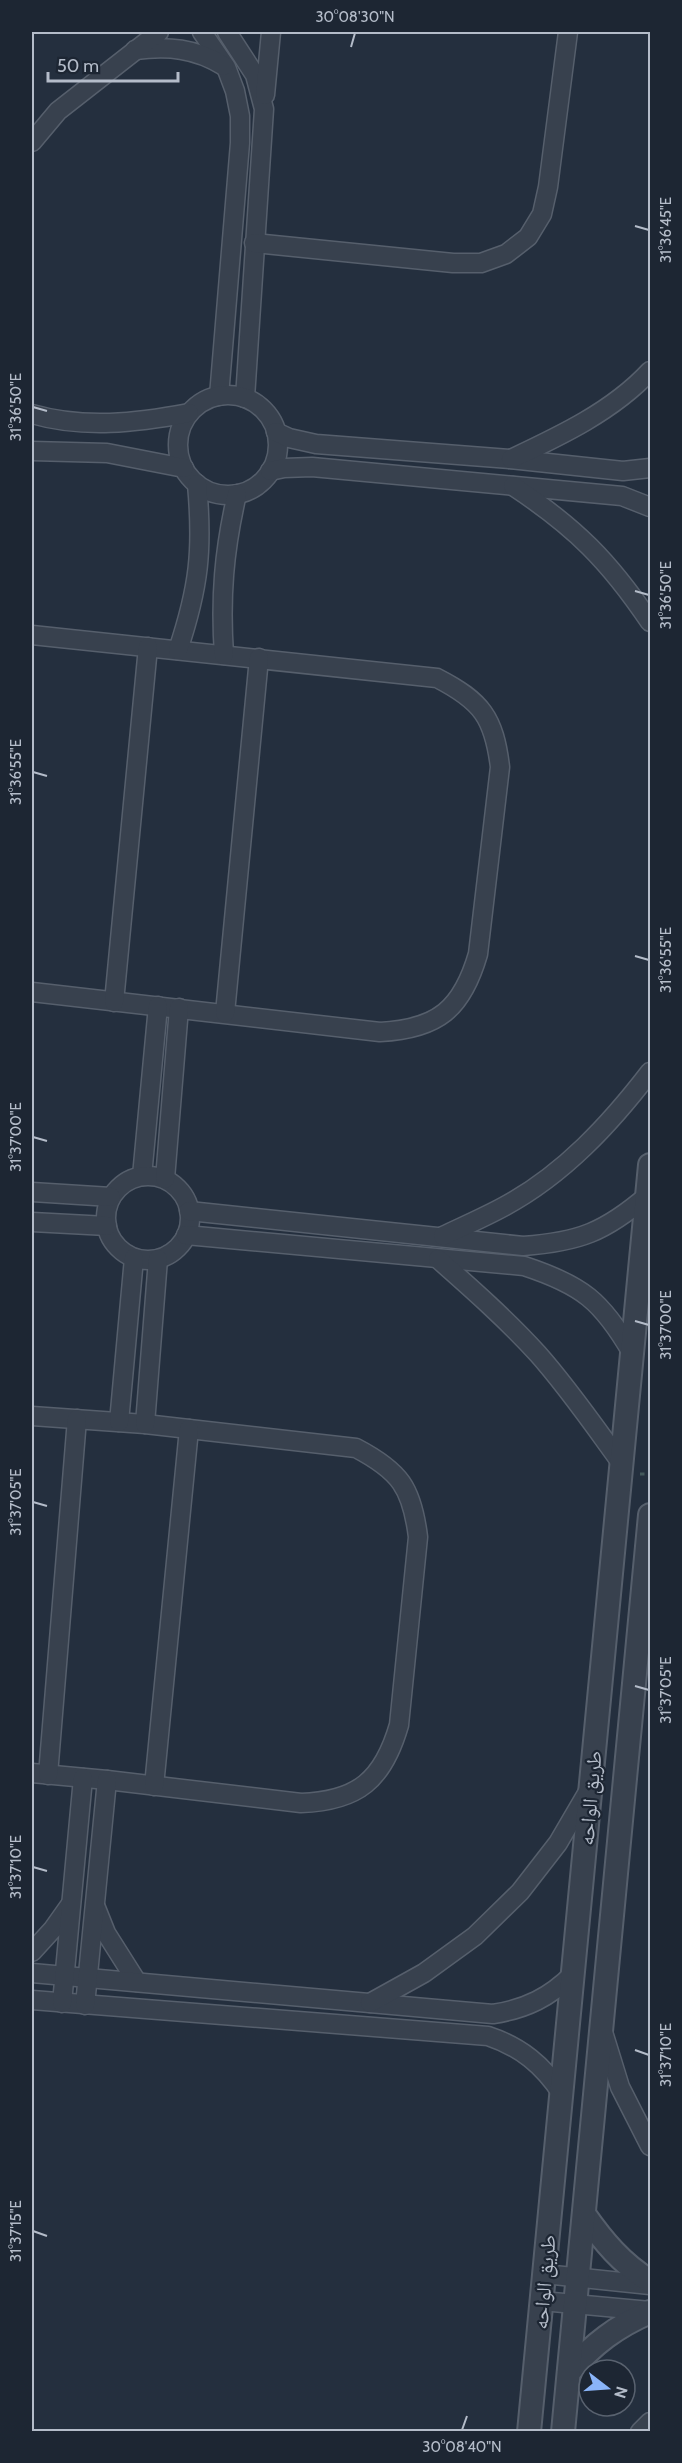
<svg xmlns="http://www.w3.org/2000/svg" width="682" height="2463" viewBox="0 0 682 2463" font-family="Cabin,'Noto Naskh Arabic',sans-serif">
  <rect width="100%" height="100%" fill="#242f3e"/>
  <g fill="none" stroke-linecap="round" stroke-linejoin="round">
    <defs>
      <g id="minor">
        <polyline points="202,32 226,67 235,91 240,116 240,143 219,396"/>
        <polyline points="227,32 255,75 264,109 245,398"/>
        <path d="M135 50C168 46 195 48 224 66"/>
        <polyline points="265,95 271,32"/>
        <polyline points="32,142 58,111 159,32"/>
        <polyline points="254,243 453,263 481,263 506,254 528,237 542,214 548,187 568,32"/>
        <circle cx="228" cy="445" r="50"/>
        <path d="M32 414C84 429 136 423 189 413"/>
        <polyline points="276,432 289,438 316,444 510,459 623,471 650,468"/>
        <polyline points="32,451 107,453 184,468"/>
        <path d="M511 459C560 436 613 411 650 371"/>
        <polyline points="270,471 284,468 312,467 622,496 650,507"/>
        <path d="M513 486C575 527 609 561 650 622"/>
        <path d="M32 635 437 678C482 701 494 718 500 767L478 954C462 1009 438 1029 380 1032L32 992"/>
        <path d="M178 650C199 587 203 550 197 484"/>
        <path d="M224 655C220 598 224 550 237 494"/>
        <polyline points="114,1002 148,647"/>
        <polyline points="225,1013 259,658"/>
        <polyline points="142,1176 158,1006"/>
        <circle cx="148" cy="1218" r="42"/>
        <polyline points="165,1179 179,1008"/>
        <polyline points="32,1192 111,1197"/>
        <path d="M189 1211 523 1246C579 1242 605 1232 648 1195"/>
        <polyline points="32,1222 107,1226"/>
        <path d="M186 1235 524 1266C582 1285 602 1301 632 1353"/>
        <path d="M443 1236C464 1226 485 1217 505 1206 564 1174 610 1124 650 1072"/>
        <path d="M438 1259C472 1289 507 1320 538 1354 569 1389 595 1427 622 1464"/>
        <path d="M32 1416 145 1424 356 1448C400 1471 412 1488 418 1537L399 1725C383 1780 358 1801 301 1803L107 1780 32 1773"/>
        <polyline points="119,1422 134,1258"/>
        <polyline points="145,1424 158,1259"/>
        <polyline points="48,1775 77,1419"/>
        <polyline points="154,1786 189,1429"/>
        <polyline points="96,1908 106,1933 137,1982"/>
        <polyline points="32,1952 53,1929 70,1905"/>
        <path d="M32 1973 493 2014C526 2009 550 1997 573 1974"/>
        <path d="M32 2000 488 2036C521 2047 543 2065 562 2094"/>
        <polyline points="62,2003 83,1778"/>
        <polyline points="370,2003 424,1973 475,1936 520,1892 558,1843 589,1790"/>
        <polyline points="85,2005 107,1780"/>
        <polyline points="603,2032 620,2087 650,2146"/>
        <polyline points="544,2274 650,2285"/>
        <polyline points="542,2301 650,2311"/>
        <polyline points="640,2432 650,2422"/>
      </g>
      <g id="tertiary">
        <path d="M584 2214C603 2241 622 2264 650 2281"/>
        <path d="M569 2372C593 2344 617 2326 650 2312"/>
        <polyline points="529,2432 650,1165"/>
        <polyline points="563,2432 650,1515"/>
      </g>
    </defs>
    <use href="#minor" stroke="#565f6c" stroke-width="21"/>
    <use href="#tertiary" stroke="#565f6c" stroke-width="26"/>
    <polyline stroke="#44595c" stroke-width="3" stroke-dasharray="4.5 4.5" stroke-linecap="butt" points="640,1474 650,1474"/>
    <use href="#minor" stroke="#38414e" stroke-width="18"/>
    <use href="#tertiary" stroke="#38414e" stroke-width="22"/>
  </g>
  <path fill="none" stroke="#b4bcc9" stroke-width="2" d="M351 47 355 33M635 226 649 230M33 407 47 411M635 591 649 595M33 772 47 776M635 956 649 960M33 1137 47 1141M635 1321 649 1325M33 1502 47 1506M635 1686 649 1690M33 1867 47 1871M635 2050 649 2055M33 2231 47 2236M462 2430 467 2416"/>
  <g text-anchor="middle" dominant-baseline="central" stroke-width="4.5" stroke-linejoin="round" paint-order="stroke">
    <g font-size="21" fill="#b4bcc9" stroke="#1d2633">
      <text transform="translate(590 1798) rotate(-85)">طريق الواحه</text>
      <text transform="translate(544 2282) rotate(-85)">طريق الواحه</text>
    </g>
  </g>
  <rect width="682" height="2463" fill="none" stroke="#1d2633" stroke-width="66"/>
  <g transform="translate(607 2388) rotate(107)"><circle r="28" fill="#1d2633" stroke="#59626f" stroke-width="1.5"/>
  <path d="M0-4.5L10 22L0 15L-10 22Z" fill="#8ab4f8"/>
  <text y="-9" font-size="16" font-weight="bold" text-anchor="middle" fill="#b4bcc9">N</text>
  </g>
  <path d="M48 72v9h130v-9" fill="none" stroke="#b4bcc9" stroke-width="3"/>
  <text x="57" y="72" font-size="18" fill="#b4bcc9" stroke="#1d2633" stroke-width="4.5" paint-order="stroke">50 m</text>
  <rect x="33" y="33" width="616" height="2397" fill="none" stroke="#b4bcc9" stroke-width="2"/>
  <g font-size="15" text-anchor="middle" fill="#b4bcc9">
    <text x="355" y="22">30°08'30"N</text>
    <text transform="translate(666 230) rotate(-90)" y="5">31°36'45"E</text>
    <text transform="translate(16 407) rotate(-90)" y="5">31°36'50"E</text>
    <text transform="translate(666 595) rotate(-90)" y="5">31°36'50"E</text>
    <text transform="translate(16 772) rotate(-90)" y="5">31°36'55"E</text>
    <text transform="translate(666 960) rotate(-90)" y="5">31°36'55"E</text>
    <text transform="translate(16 1137) rotate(-90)" y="5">31°37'00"E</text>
    <text transform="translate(666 1325) rotate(-90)" y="5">31°37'00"E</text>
    <text transform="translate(16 1502) rotate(-90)" y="5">31°37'05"E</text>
    <text transform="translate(666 1690) rotate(-90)" y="5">31°37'05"E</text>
    <text transform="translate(16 1867) rotate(-90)" y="5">31°37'10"E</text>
    <text transform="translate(666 2055) rotate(-90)" y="5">31°37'10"E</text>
    <text transform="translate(16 2231) rotate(-90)" y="5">31°37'15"E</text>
    <text x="462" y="2452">30°08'40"N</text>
  </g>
</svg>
